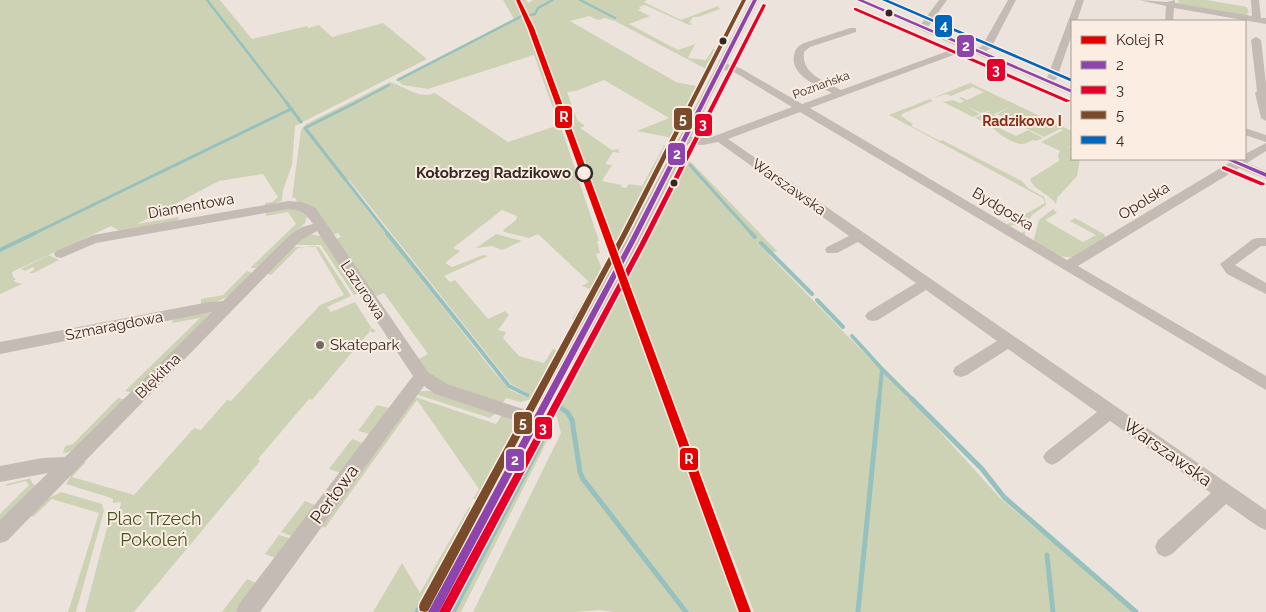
<svg xmlns="http://www.w3.org/2000/svg" width="1266" height="612" viewBox="0 0 1266 612" font-family="Raleway,sans-serif">
  <rect width="100%" height="100%" fill="#ece4dc"/>
  <g fill="#ced2b4" fill-rule="evenodd">
    <polygon points="0,0 220,0 252,39 307,26 308,28 319,25 332,37 383,23 427,59 295,126 292,165 283,190 282,201 265,207 265,203 272,202 278,197 263,174 219,181 137,224 179,217 178,222 120,231 111,226 12,272 13,277 16,279 13,281 22,284 0,294"/>
    <path d="M503 0H515L523 15 560 116 558 118 599 241H597L600 253 596 254 603 272 576 320 572 319 590 289 582 286 589 282 538 234 529 238 504 232 503 230 516 220 517 216 502 210 453 248 460 251 445 263 452 267 483 255 488 256 444 276 450 282 455 280 488 319 505 311 509 315 498 330 506 332 503 338 519 356 544 363 553 349 559 351 532 399 520 402 506 398 502 404 434 380 417 360 428 354 384 293 374 297 336 239 341 237 338 233 333 235 311 205 297 202 295 198H292L301 130 306 124 390 82C405 86 419 100 435 93L508 142 559 125 534 55 428 89 403 85 396 79 514 19ZM349 180 511 384 528 393 526 397 510 390 493 371 345 182Z"/>
    <polygon points="521,0 526,0 528,3 533,0 647,0 644,2 681,20 718,6 720,9 698,17 693,17 689,23 693,24 689,25 645,5 639,7 641,9 638,10 650,16 629,24 678,50 695,44 688,58 706,60 713,49 720,50 704,80 700,80 706,75 703,71 706,69 615,21 605,18 598,20 589,16 570,21 676,82 701,87 673,138 637,131 669,118 604,80 576,91 567,92 577,120 585,126 580,128 612,150 618,149 620,153 613,152 605,164 612,165 602,181 622,185 621,187 626,188 629,184 642,186 664,146 657,144 669,146 636,206 642,207 618,256 538,41"/>
    <polygon points="1177,0 1207,0 1247,7 1249,13 1247,13 1248,16 1174,3 1180,2"/>
    <path d="M970 83 1072 131V145L1065 149 1072 146V159H1080L1077 176 1057 198 1056 204C1050 194 1033 190 1030 179L1059 161 1058 155 1060 151 1041 142 1063 130 1060 129 1044 137 997 114 1012 106 994 114 996 116 986 121 991 124 990 125 975 118 992 110 981 113 967 107 980 114 973 117 943 102 953 100 960 103 964 101 959 98 961 97 967 100 984 92 973 87 951 96 946 94 933 98Z"/>
    <polygon points="930,99 933,101 902,114 901,116 913,124 911,126 940,141 942,140 1022,181 1028,188 1044,197 1046,205 1032,215 1028,221 1010,226 1021,233 1025,231 1025,236 1004,226 1045,203 1043,198 889,115"/>
    <path d="M993 125 1016 136 1028 130 1043 138 1036 141 1033 140C1030 141 1026 144 1022 144 1012 144 997 133 991 126Z"/>
    <path d="M684 158 692 163 777 251 769 255 933 424 1001 499 1136 612H754L625 274 631 268H634L655 226H657L659 222H657C664 206 675 191 680 174H683L681 166Z"/>
    <polygon points="288,208 296,208 307,216 305,223 259,268 250,268 296,224 288,212 266,216 266,212"/>
    <path d="M1053 209 1057 213 1045 220 1083 242 1096 235 1070 221 1075 218 1104 234 1106 239 1075 257C1059 259 1049 251 1035 243L1034 239 1039 220Z"/>
    <polygon points="309,234 321,236 358,293 354,295 321,245 294,245"/>
    <polygon points="496,234 500,235 522,241 502,250 492,246 476,248"/>
    <polygon points="315,246 298,248 271,275 266,273 292,247 319,247 351,296 327,307 331,312 355,302 371,327 369,330 372,328 376,331 373,333 370,331 312,400 309,399 258,459 260,461 134,612 85,612 110,516 119,513 121,502 113,503 113,499 108,497 66,484 79,461 86,462 72,477 134,495 194,428 201,430 227,400 231,401 320,305 344,295"/>
    <polygon points="49,255 59,260 34,273 29,273 35,269 33,267 25,271 21,269"/>
    <path d="M247 271 253 273C234 294 229 300 201 305V299L223 295Z"/>
    <polygon points="621,282 738,612 613,612 600,610 575,612 473,612 561,433 555,410 563,395 569,392 620,295 618,293"/>
    <polygon points="211,312 212,314 134,393 125,391 200,318 172,323 173,318"/>
    <polygon points="422,391 430,391 496,413 490,418 415,394"/>
    <path d="M415 397 496 424 502 415C514 420 521 424 519 438L488 495 479 499H473L479 489 417 400 325 528 318 524Z"/>
    <path d="M118 398 127 400C115 411 77 455 63 453L65 446 73 444Z"/>
    <polygon points="377,405 389,408 370,434 358,431"/>
    <polygon points="547,413 551,433 461,612 442,612"/>
    <polygon points="352,439 363,443 341,473 329,469"/>
    <polygon points="28,479 31,479 32,483 38,488 0,526 0,514 29,485 26,481 6,486 7,484"/>
    <polygon points="61,492 102,504 104,511 76,612 68,612 99,513 52,499 33,517 26,515 45,496 51,497"/>
    <polygon points="305,501 317,506 294,537 281,532"/>
    <polygon points="469,507 474,510 476,514 424,612 373,612 402,563 420,593"/>
    <polygon points="279,535 292,539 278,559 265,554"/>
    <polygon points="247,579 259,584 239,612 222,612"/>
  </g>
  <g fill="none" stroke-linecap="round" stroke-linejoin="round">
    <g stroke="#96c1be" stroke-width="2.5">
      <polyline points="207,0 287,103"/>
      <polyline points="580,0 615,18"/>
      <polyline points="530,15 535,14 538,8 553,0"/>
      <polyline points="398,80 522,16"/>
      <polyline points="355,103 389,85"/>
    </g>
    <g stroke="#96c1be" stroke-width="3">
      <polyline points="286,102 301,122"/>
      <polyline points="357,102 305,128 388,234"/>
      <polyline points="690,165 752,234"/>
      <polyline points="33,234 291,109"/>
    </g>
    <g stroke="#96c1be" stroke-width="4">
      <polyline points="387,233 509,386 527,395"/>
      <polyline points="751,233 755,237"/>
      <polyline points="761,243 812,294"/>
      <polyline points="0,250 35,233"/>
      <polyline points="817,300 843,327"/>
      <polyline points="852,336 882,369 879,401"/>
      <polyline points="882,369 914,401"/>
    </g>
    <g stroke="#96c1be" stroke-width="5">
      <polyline points="912,399 982,469 1004,497 1136,612"/>
      <polyline points="561,408 568,413 572,420 580,472 583,479 686,612"/>
      <polyline points="481,497 510,442"/>
      <polyline points="1047,555 1053,612"/>
      <polyline points="417,612 473,511"/>
      <polyline points="453,612 547,431"/>
      <polyline points="858,612 879,399"/>
    </g>
    <g fill="#c5bbb5" fill-rule="evenodd">
      <path d="M751 0H759L727 64 740 68 802 104 832 93C818 86 790 76 794 55 795 49 798 46 804 43L850 28H856V32L810 47 804 52C801 74 825 81 841 90L959 47 855 0H866L921 24 939 0H947L928 27 978 48 982 46 1008 0H1016L991 48 986 51 1047 78 1076 0H1084L1077 21H1072V34L1057 78 1054 81 1072 88V95L967 50 810 108 1067 260 1229 163 1226 159H1245V154L1266 143V151L1247 163 1266 171V179L1239 168 1078 266 1266 376V390L800 112 728 139 1266 510V530L1259 527 1226 504 1172 554 1165 557 1158 554 1155 547 1158 540 1211 493 1110 421 1058 462 1052 465 1046 462 1043 457 1046 452 1097 412 1008 349 967 375 961 377 955 375 953 371 955 367 997 341 926 290 878 320 873 321 868 320 865 316 868 312 916 283 858 242 837 253H827L825 250 827 247 849 236 718 142 703 145 688 144 640 240 445 612H422L525 424 435 394 424 386 260 612H236L239 604 413 376 317 231 300 241 7 541 0 543V520L48 473 0 482V466L42 458 65 457 212 312 0 354V342L209 302 223 301 290 235 302 227 313 224C305 213 302 210 288 209L96 243 61 258 56 257 54 254 56 251 93 235 288 201 302 202 315 207 428 372 447 384 532 412 626 240ZM724 70 734 72 792 107 709 138 691 137Z"/>
      <polygon points="1139,0 1167,2 1175,0 1175,3 1252,16 1251,0 1259,0 1261,18 1266,18 1266,24 1174,8 1173,21 1165,21 1166,6"/>
      <polygon points="1256,37 1261,40 1266,84 1266,121 1261,118 1255,93 1257,91 1251,40"/>
      <polygon points="1245,128 1266,135 1266,142 1245,135"/>
      <polygon points="1258,238 1266,238 1266,246 1261,246 1235,265 1266,283 1266,294 1227,274 1220,264 1253,239"/>
    </g>
    <defs>
      <g id="bus-1">
        <polygon points="753,0 757,0 636,240 439,612 428,612 630,240"/>
        <polygon points="857,0 863,0 1072,90 1072,93"/>
        <polygon points="1225,159 1232,159 1266,173 1266,177"/>
      </g>
      <g id="bus-2">
        <polygon points="763,4 766,5 645,245 450,612 439,612 639,245"/>
        <polygon points="854,8 856,8 1071,101 1066,102 854,10"/>
        <polygon points="1224,166 1264,183 1265,184 1264,185 1260,185 1222,169 1222,167"/>
      </g>
      <polygon id="bus-3" points="742,0 746,0 627,235 428,611 425,612 420,611 419,607 420,603 621,235"/>
      <polygon id="bus-4" points="882,0 888,0 1072,79 1072,82"/>
    </defs>
    <use href="#bus-1" stroke="#fbede1" stroke-width="3"/>
    <use href="#bus-2" stroke="#fbede1" stroke-width="3"/>
    <use href="#bus-3" stroke="#fbede1" stroke-width="3"/>
    <use href="#bus-4" stroke="#fbede1" stroke-width="3"/>
    <use href="#bus-1" fill="#8e44ad" fill-rule="evenodd"/>
    <use href="#bus-2" fill="#e4002b" fill-rule="evenodd"/>
    <use href="#bus-3" fill="#7a4b2a" fill-rule="evenodd"/>
    <use href="#bus-4" fill="#0065bd" fill-rule="evenodd"/>
    <defs>
      <polygon id="rail-1" points="516,0 520,0 534,28 751,612 739,612 528,28"/>
    </defs>
    <use href="#rail-1" stroke="#fbede1" stroke-width="3"/>
    <use href="#rail-1" fill="#e50000" fill-rule="evenodd"/>
  </g>
  <g fill="#352824" stroke="#fbede1" stroke-width="2">
    <circle cx="889" cy="13" r="4.5"/>
    <circle cx="723" cy="41" r="4.5"/>
    <circle cx="674" cy="183" r="4.5"/>
  </g>
  <circle fill="#fbede1" stroke="#352824" stroke-width="2.5" cx="584" cy="173" r="8"/>
  <circle fill="#756a64" stroke="#fbede1" stroke-width="2" cx="320" cy="345" r="5"/>
  <g text-anchor="middle" dominant-baseline="central" stroke-width="4" stroke-linejoin="round" paint-order="stroke">
    <g font-size="12" fill="#352824" stroke="#fbede1">
      <text transform="translate(821 85) rotate(-20)">Poznańska</text>
    </g>
    <g font-size="14" font-weight="bold" fill="#8b2a16" stroke="#fbede1">
      <text x="1022" y="121">Radzikowo I</text>
    </g>
    <g font-size="15" font-weight="bold" fill="#352824" stroke="#fbede1" text-anchor="end">
      <text x="571" y="173">Kołobrzeg Radzikowo</text>
    </g>
    <g font-size="15" fill="#352824" stroke="#fbede1">
      <text transform="translate(789 187) rotate(35)">Warszawska</text>
      <text transform="translate(1144 201) rotate(-32)">Opolska</text>
      <text transform="translate(191 206) rotate(-10)">Diamentowa</text>
      <text transform="translate(1003 209) rotate(31)">Bydgoska</text>
      <text transform="translate(363 290) rotate(56)">Lazurowa</text>
      <text transform="translate(114 326) rotate(-11)">Szmaragdowa</text>
      <text transform="translate(158 376) rotate(-45)">Błękitna</text>
    </g>
    <g font-size="15" fill="#352824" stroke="#fbede1" text-anchor="start">
      <text x="330" y="345">Skatepark</text>
    </g>
    <g font-size="18" fill="#352824" stroke="#fbede1">
      <text transform="translate(1168 452) rotate(35)">Warszawska</text>
      <text transform="translate(334 494) rotate(-54)">Perłowa</text>
    </g>
    <g font-size="18" fill="#475526" stroke="#fbede1">
      <text x="154" y="518">Plac Trzech<tspan x="154" dy="21">Pokoleń</tspan></text>
    </g>
  </g>
  <g stroke="#fbede1" stroke-width="2">
    <rect x="934" y="14" width="19" height="24" rx="5" fill="#0065bd"/>
    <rect x="956" y="34" width="19" height="24" rx="5" fill="#8e44ad"/>
    <rect x="986" y="58" width="20" height="24" rx="5" fill="#e4002b"/>
    <rect x="554" y="105" width="19" height="24" rx="5" fill="#e50000"/>
    <rect x="673" y="107" width="20" height="24" rx="5" fill="#7a4b2a"/>
    <rect x="694" y="113" width="19" height="24" rx="5" fill="#e4002b"/>
    <rect x="667" y="142" width="19" height="24" rx="5" fill="#8e44ad"/>
    <rect x="513" y="411" width="20" height="24" rx="5" fill="#7a4b2a"/>
    <rect x="534" y="416" width="19" height="24" rx="5" fill="#e4002b"/>
    <rect x="679" y="447" width="20" height="24" rx="5" fill="#e50000"/>
    <rect x="505" y="448" width="20" height="24" rx="5" fill="#8e44ad"/>
  </g>
  <g font-size="14" text-anchor="middle" font-weight="bold" fill="#fff">
    <text x="944" y="30">4</text>
    <text x="966" y="51">2</text>
    <text x="996" y="75">3</text>
    <text x="564" y="122">R</text>
    <text x="683" y="124">5</text>
    <text x="703" y="129">3</text>
    <text x="677" y="159">2</text>
    <text x="523" y="428">5</text>
    <text x="543" y="433">3</text>
    <text x="689" y="464">R</text>
    <text x="515" y="465">2</text>
  </g>
  <rect x="1071" y="20" width="175" height="140" fill="#fbede1" stroke="#ac9e95"/>
  <rect x="1081" y="36" width="25" height="8" fill="#e50000" stroke="#ac9e95"/>
  <text x="1116" y="45" font-size="15" fill="#352824">Kolej R</text>
  <rect x="1081" y="61" width="25" height="8" fill="#8e44ad" stroke="#ac9e95"/>
  <text x="1116" y="70" font-size="15" fill="#352824">2</text>
  <rect x="1081" y="86" width="25" height="8" fill="#e4002b" stroke="#ac9e95"/>
  <text x="1116" y="95" font-size="15" fill="#352824">3</text>
  <rect x="1081" y="111" width="25" height="8" fill="#7a4b2a" stroke="#ac9e95"/>
  <text x="1116" y="120" font-size="15" fill="#352824">5</text>
  <rect x="1081" y="136" width="25" height="8" fill="#0065bd" stroke="#ac9e95"/>
  <text x="1116" y="145" font-size="15" fill="#352824">4</text>
</svg>
